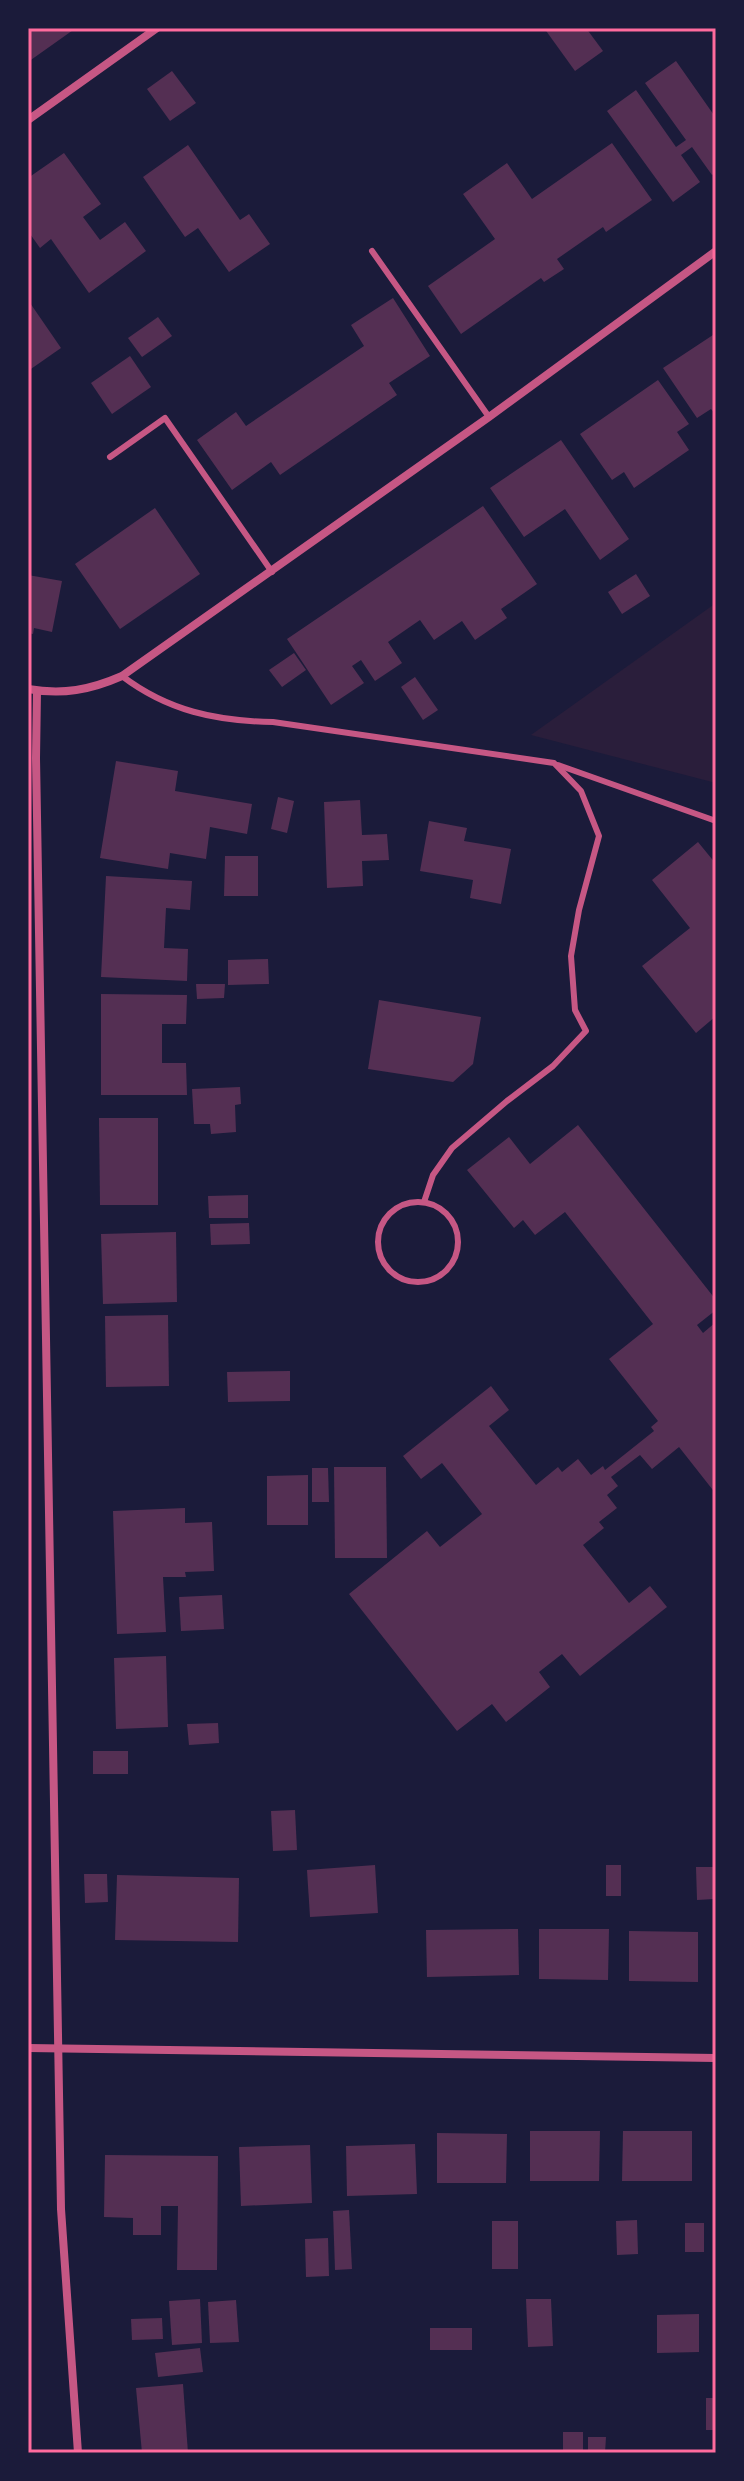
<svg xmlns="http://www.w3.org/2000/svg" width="744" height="2481" viewBox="0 0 744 2481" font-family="'DM Sans',sans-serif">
  <rect width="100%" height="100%" fill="#1b1b3a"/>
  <polygon fill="#2a1e3b" points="716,603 716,783 531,735"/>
  <g fill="#542f53">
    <polygon points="28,28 76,28 28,62"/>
    <polygon points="544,28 586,28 603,51 575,71"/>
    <polygon points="676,61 716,118 716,172 712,175 692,147 681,155 700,182 673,202 607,111 636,90 676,147 686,140 645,83"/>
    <polygon points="172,71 196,103 170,121 147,89"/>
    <polygon points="612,143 652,200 606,232 603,227 557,259 564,269 544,282 541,278 461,334 428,286 495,239 463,194 507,163 532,199"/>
    <polygon points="188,145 240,220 249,214 270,244 229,272 198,228 185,237 143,177"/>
    <polygon points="64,153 101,204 83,217 100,240 125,222 146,251 89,293 51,239 40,248 28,231 28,178"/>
    <polygon points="393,298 430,356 389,383 397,395 280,475 271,462 232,490 197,440 236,412 246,426 364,346 351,325"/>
    <polygon points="28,300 61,348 28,371"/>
    <polygon points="158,317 172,336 142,357 128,338"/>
    <polygon points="716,333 716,415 711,409 697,418 663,368"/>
    <polygon points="130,356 151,387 112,414 91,383"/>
    <polygon points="658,380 689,424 677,432 689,450 634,488 624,472 612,480 580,434"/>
    <polygon points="561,440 629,539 600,560 565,509 524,537 490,488"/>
    <polygon points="483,506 537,584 501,609 507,618 475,640 462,621 434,640 420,620 388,642 402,663 375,681 361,660 352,666 364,683 331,705 287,639"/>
    <polygon points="155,508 200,574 120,629 75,564"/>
    <polygon points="636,574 650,596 622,614 608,592"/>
    <polygon points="28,575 62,581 52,632 34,628 33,634 28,633"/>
    <polygon points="294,653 306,670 282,687 269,670"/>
    <polygon points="415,677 438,710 423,720 401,687"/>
    <polygon points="116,761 178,771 175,791 252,804 247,834 210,827 206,859 170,853 168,869 100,858"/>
    <polygon points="278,797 294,801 287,833 271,829"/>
    <polygon points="360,800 362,835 387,834 389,860 362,861 363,886 327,888 324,802"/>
    <polygon points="429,821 467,828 464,841 511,849 501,904 470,898 473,880 420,871"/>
    <polygon points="698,842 716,864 716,1016 696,1033 642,966 690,928 652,880"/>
    <polygon points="225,856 258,856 258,896 224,896"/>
    <polygon points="106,876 192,881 190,910 166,908 164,948 188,949 187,981 101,977"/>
    <polygon points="268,959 269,984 228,985 228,960"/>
    <polygon points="196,984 225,984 224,998 197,999"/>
    <polygon points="101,994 187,995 186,1024 162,1024 162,1063 186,1063 187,1095 101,1095"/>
    <polygon points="379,1000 481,1017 473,1064 453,1082 368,1069"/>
    <polygon points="240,1087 241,1104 235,1105 236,1132 211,1134 210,1124 194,1124 192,1089"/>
    <polygon points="99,1118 158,1118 158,1205 100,1205"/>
    <polygon points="578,1125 716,1300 716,1310 697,1325 703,1333 716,1322 716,1494 679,1447 652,1469 640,1455 611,1477 618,1486 607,1495 617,1508 599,1522 604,1528 583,1545 629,1603 650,1586 667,1607 580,1676 562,1654 539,1672 550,1687 506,1722 492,1704 457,1731 349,1594 427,1531 440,1547 482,1514 442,1463 421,1479 403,1456 491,1386 509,1410 489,1426 536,1485 558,1467 562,1472 578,1459 591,1475 603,1466 605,1470 654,1431 651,1427 658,1421 609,1359 653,1324 565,1212 535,1235 523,1220 514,1228 467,1170 509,1137 530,1164"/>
    <polygon points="248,1195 248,1218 209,1218 208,1196"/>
    <polygon points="249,1223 250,1244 211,1245 210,1224"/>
    <polygon points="176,1232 177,1302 103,1304 101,1234"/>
    <polygon points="168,1315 169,1386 106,1387 105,1316"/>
    <polygon points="290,1371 290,1401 228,1402 227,1372"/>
    <polygon points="334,1467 386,1467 387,1558 335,1558"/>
    <polygon points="312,1468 328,1468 329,1502 312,1502"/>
    <polygon points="308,1475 308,1525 267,1525 267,1476"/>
    <polygon points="185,1508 185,1523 212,1522 214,1571 185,1572 186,1577 163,1577 166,1632 117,1634 113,1511"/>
    <polygon points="222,1595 224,1629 181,1631 179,1597"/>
    <polygon points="166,1656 168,1727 116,1729 114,1658"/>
    <polygon points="218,1723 219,1743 189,1745 187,1724"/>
    <rect x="93" y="1751" width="35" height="23"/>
    <polygon points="295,1810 297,1850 273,1851 271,1811"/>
    <polygon points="375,1865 378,1913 310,1917 307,1870"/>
    <rect x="606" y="1865" width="15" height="31"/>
    <polygon points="696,1867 714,1867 714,1899 697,1900"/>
    <polygon points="84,1874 107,1874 108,1902 85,1903"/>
    <polygon points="117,1875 239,1878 238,1942 115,1940"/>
    <polygon points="518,1929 519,1975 427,1977 426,1930"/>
    <polygon points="539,1929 609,1929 608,1980 539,1979"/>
    <polygon points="629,1931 698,1932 698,1982 629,1981"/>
    <polygon points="530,2131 600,2131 599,2181 530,2181"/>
    <polygon points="623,2131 692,2131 692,2181 622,2181"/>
    <polygon points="437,2133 507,2134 506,2183 437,2183"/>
    <polygon points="415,2144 417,2194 347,2196 346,2146"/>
    <polygon points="310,2145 312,2203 241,2206 239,2147"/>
    <polygon points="105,2155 218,2156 217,2270 177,2270 178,2206 161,2206 161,2235 133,2235 133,2218 104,2217"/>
    <polygon points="349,2210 352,2269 335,2270 333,2211"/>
    <polygon points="637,2220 638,2254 617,2255 616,2221"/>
    <rect x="492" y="2221" width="26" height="48"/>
    <rect x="685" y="2223" width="19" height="29"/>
    <polygon points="328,2238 329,2276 306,2277 305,2239"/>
    <polygon points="200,2299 202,2343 172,2345 169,2301"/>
    <polygon points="526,2299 551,2299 553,2346 528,2347"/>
    <polygon points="236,2300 239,2342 210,2343 208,2302"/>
    <polygon points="699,2314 699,2352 657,2353 657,2315"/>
    <polygon points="162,2318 163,2339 132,2340 131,2319"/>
    <rect x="430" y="2328" width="42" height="22"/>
    <polygon points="200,2348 203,2372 158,2377 155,2353"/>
    <polygon points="183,2384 188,2453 142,2453 136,2388"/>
    <rect x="706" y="2398" width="10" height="32"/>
    <rect x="563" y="2432" width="20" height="21"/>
    <polygon points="588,2437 606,2437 605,2453 588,2453"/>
  </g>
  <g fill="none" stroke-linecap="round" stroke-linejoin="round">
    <g stroke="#c65784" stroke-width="6">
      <polyline points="372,251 489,417"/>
      <polyline points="110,457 165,418 272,572"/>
      <path d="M122 676C168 711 216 721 273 722L554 763 581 791 599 836 579 910 571 956 575 1010 586 1031 553 1066 507 1101 452 1148 433 1175 424 1202"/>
      <polyline points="558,765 716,821"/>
      <circle cx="418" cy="1242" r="40"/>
    </g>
    <g stroke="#c65784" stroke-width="8">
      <polyline points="28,120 157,28"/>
      <path d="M28 689C63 695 90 690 122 676L489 417 716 251"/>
      <polyline points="37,691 36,758 61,2209 78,2453"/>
      <polyline points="28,2048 716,2058"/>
    </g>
  </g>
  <rect width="744" height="2481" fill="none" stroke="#1b1b3a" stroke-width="60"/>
  <rect x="30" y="30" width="684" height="2421" fill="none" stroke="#ff6b9d" stroke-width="3"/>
</svg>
